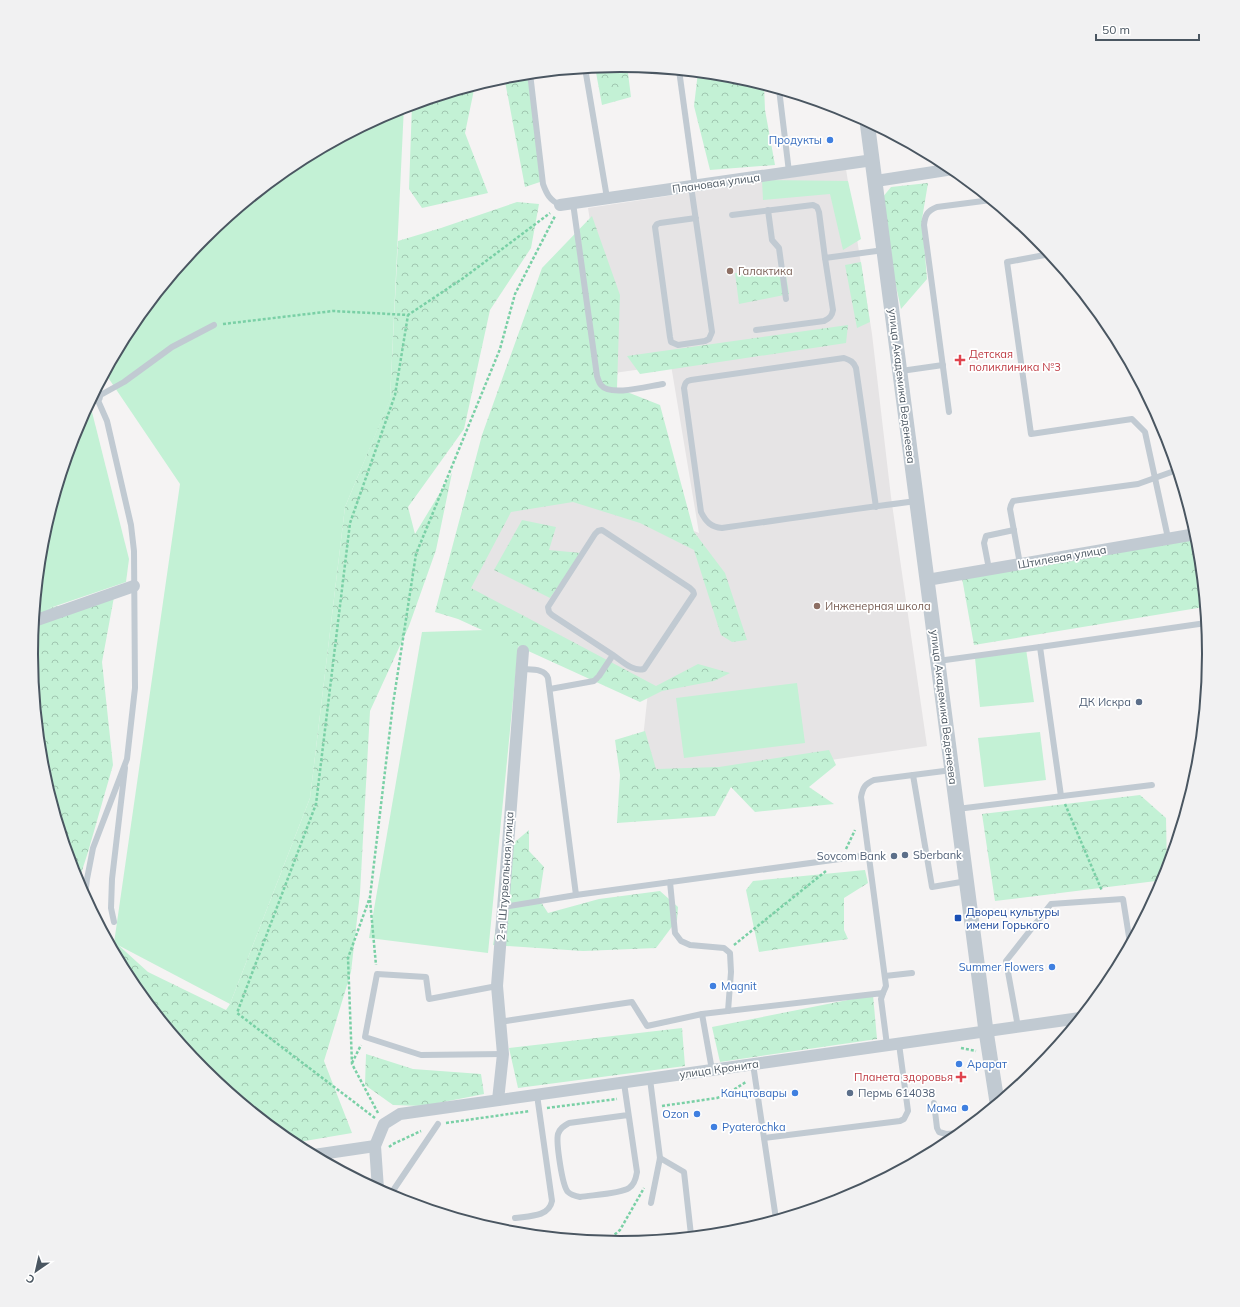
<svg xmlns="http://www.w3.org/2000/svg" width="1240" height="1307" viewBox="0 0 1240 1307" font-family="Mulish,sans-serif">
  <defs>
    <pattern id="forest-crowns" width="20" height="18" patternUnits="userSpaceOnUse"><rect width="20" height="18" fill="#c3f1d5"/><path d="M2 6a3 3 0 1 1 6 0M12 15a3 3 0 1 1 6 0" fill="none" stroke="#a0c6b0"/></pattern>
  </defs>
  <rect width="100%" height="100%" fill="#f5f3f3"/>
  <polygon fill="#e6e4e5" points="846,169 872,334 891,497 927,746 652,786 643,738 649,683 456,596 487,451 699,533 671,365 614,373 588,208"/>
  <g fill="#c3f1d5">
    <polygon points="404,106 390,400 345,507 310,798 230,1004 114,943 180,484 105,373 130,326 204,237 293,164 395,109"/>
    <polygon points="762,180 848,181 861,239 843,250 830,194 763,200"/>
    <polygon points="90,404 129,559 126,582 35,613 42,538 76,428"/>
    <polygon points="520,629 488,953 369,938 422,632"/>
    <polygon points="1026,649 1034,702 980,707 975,658"/>
    <polygon points="797,683 805,743 684,758 676,698"/>
    <polygon points="1040,732 1046,780 984,787 978,738"/>
  </g>
  <g fill="url(#forest-crowns)">
    <polygon points="620,65 627,65 631,97 602,105 595,67"/>
    <polygon points="698,72 735,76 764,85 765,110 775,165 710,170 694,106"/>
    <polygon points="528,74 543,181 525,187 504,76"/>
    <polygon points="475,85 465,133 488,193 422,208 409,189 412,104"/>
    <polygon points="928,183 922,219 927,279 901,309 878,203 891,187"/>
    <polygon points="517,202 539,204 531,248 490,310 464,429 408,507 415,534 452,473 436,550 409,626 370,711 360,893 351,972 324,1061 352,1133 293,1143 203,1070 130,981 105,933 148,972 226,1010 230,1004 310,798 345,507 390,399 398,241 441,228"/>
    <polygon points="592,216 620,295 617,388 660,405 694,532 725,573 747,640 732,642 721,635 694,550 640,523 573,502 511,512 471,588 656,686 698,664 730,673 714,681 662,691 640,702 458,619 435,612 482,435 542,268"/>
    <polygon points="861,262 870,322 857,328 845,265"/>
    <polygon points="735,273 786,275 789,294 739,304"/>
    <polygon points="848,325 846,343 640,374 627,356"/>
    <polygon points="522,520 556,527 549,550 581,553 550,598 494,570"/>
    <polygon points="1198,539 1204,607 974,645 962,578"/>
    <polygon points="114,597 102,662 113,765 88,852 78,883 42,768 31,653 35,611 78,602"/>
    <polygon points="645,731 656,769 719,767 829,750 836,765 809,787 834,804 755,812 731,787 715,816 617,823 620,775 615,740"/>
    <polygon points="1140,795 1166,818 1167,871 1164,880 995,901 982,814"/>
    <polygon points="529,830 529,851 544,867 539,899 548,913 599,899 660,891 678,907 677,920 656,948 583,951 493,945 509,847"/>
    <polygon points="865,870 868,883 844,898 844,930 848,939 759,952 746,890 753,881"/>
    <polygon points="873,995 877,1039 720,1062 712,1027"/>
    <polygon points="682,1028 685,1066 518,1088 509,1048"/>
    <polygon points="366,1054 413,1069 481,1074 484,1094 423,1106 393,1105 365,1085"/>
  </g>
  <g fill="none" stroke-linecap="round" stroke-linejoin="round">
    <g stroke="#7ad0a6" stroke-width="2.5" stroke-dasharray="3 2" stroke-linecap="butt">
      <polyline points="223,324 333,311 408,315 462,279 550,213"/>
      <polyline points="1065,804 1102,891"/>
      <polyline points="846,849 855,830"/>
      <polyline points="370,900 376,965"/>
      <polyline points="734,945 826,871"/>
      <polyline points="961,1048 976,1051"/>
      <polyline points="352,1063 361,1045"/>
      <polyline points="662,1106 717,1098 725,1095 746,1082"/>
      <polyline points="547,1108 617,1099"/>
      <polyline points="378,1113 352,1064 348,958 370,897 393,704 416,554 500,349 515,294 555,216"/>
      <polyline points="375,1118 237,1013 316,804 350,523 395,395 408,315"/>
      <polyline points="446,1123 530,1111"/>
      <polyline points="389,1147 393,1144 421,1131"/>
      <polyline points="607,1241 620,1230 644,1188"/>
    </g>
    <g stroke="#c1cad2" stroke-width="6">
      <polyline points="585,68 607,198"/>
      <polyline points="679,70 695,186"/>
      <path d="M530 73 543 184C547 195 550 200 560 205"/>
      <polyline points="779,89 789,172"/>
      <polyline points="937,158 938,171"/>
      <polyline points="691,186 712,332 709,339 705,341 678,345 671,342 670,337 655,227 657,224 660,223 696,218"/>
      <path d="M573 203 597 376C598 379 599 383 601 385 610 397 649 386 663 384"/>
      <polyline points="768,210 772,240 779,248 786,299"/>
      <polyline points="732,215 813,205 817,207 819,212 825,258 884,250"/>
      <polyline points="1050,254 1007,262 1031,434 1132,419 1145,432 1168,538"/>
      <path d="M756 330 824 321C830 318 832 316 833 310L825 258"/>
      <polyline points="901,371 943,365"/>
      <polyline points="97,397 124,382 172,347 214,325"/>
      <path d="M949 412 924 225C925 215 927 211 937 207L991 200"/>
      <path d="M876 507 856 368C854 362 850 360 844 358L691 380C686 381 685 383 684 388L701 512C706 522 711 527 722 528 787 519 852 509 917 501"/>
      <polyline points="1020,564 1010,509 1011,505 1013,501 1138,484 1177,470"/>
      <polyline points="989,569 984,543 986,536 1014,530"/>
      <polyline points="1040,647 1206,623"/>
      <polyline points="938,661 1040,647 1061,796"/>
      <path d="M521 669C530 670 545 668 548 678L576 895 869 855"/>
      <path d="M550 689 594 681 599 676 613 655C622 661 633 672 644 669L694 594 693 591 690 588 602 530 598 531 595 534 548 607 549 612 552 615 613 655"/>
      <polyline points="913,775 932,887 967,881"/>
      <polyline points="957,809 1152,785"/>
      <polyline points="670,882 675,933 681,941 690,945 724,948 730,953 731,972 728,1011"/>
      <polyline points="85,896 87,879 93,848 127,759 135,688 134,551 131,525 107,421 96,396"/>
      <polyline points="503,907 576,895"/>
      <polyline points="114,922 111,908 112,879 125,768"/>
      <polyline points="885,976 912,973"/>
      <polyline points="497,986 429,999 426,977 377,974 365,1037 421,1055 503,1054"/>
      <path d="M883 993 886 986 861 797C863 787 865 784 874 780L952 770"/>
      <polyline points="702,1014 712,1070"/>
      <polyline points="499,1022 632,1002 647,1026 702,1014 883,993 881,999 887,1045"/>
      <polyline points="1018,1027 1006,961 1051,904 1123,899 1130,943"/>
      <polyline points="753,1064 776,1219"/>
      <polyline points="650,1079 660,1158 651,1203"/>
      <path d="M624 1083 637 1172C636 1178 634 1185 629 1188 620 1194 591 1195 580 1197 575 1196 571 1195 568 1192 562 1186 556 1142 558 1134 560 1128 564 1126 569 1123L628 1115"/>
      <polyline points="934,1103 937,1128 939,1132 946,1134 960,1133"/>
      <polyline points="764,1138 900,1121 904,1119 908,1111 899,1044"/>
      <polyline points="660,1158 684,1172 691,1235"/>
      <polyline points="390,1195 438,1124"/>
      <path d="M515 1218C529 1216 549 1217 552 1201L537 1095"/>
    </g>
    <g stroke="#c1cad2" stroke-width="12">
      <polyline points="876,181 953,169"/>
      <polyline points="560,205 873,160"/>
      <polyline points="91,399 97,397"/>
      <polyline points="927,580 1196,534"/>
      <polyline points="34,621 134,586"/>
      <polyline points="498,1100 503,1054 497,986 523,651"/>
      <polyline points="314,1155 375,1146"/>
      <polyline points="378,1189 375,1146 384,1124 400,1114 1080,1018"/>
    </g>
    <polyline stroke="#c1cad2" stroke-width="15" points="867,121 986,1031 997,1102"/>
  </g>
  <g fill="#3f7fe0" stroke="#fff" stroke-width="1.5">
    <circle cx="830" cy="140" r="4"/>
    <circle cx="1052" cy="967" r="4"/>
    <circle cx="713" cy="986" r="4"/>
    <circle cx="959" cy="1064" r="4"/>
    <circle cx="795" cy="1093" r="4"/>
    <circle cx="965" cy="1108" r="4"/>
    <circle cx="697" cy="1114" r="4"/>
    <circle cx="714" cy="1127" r="4"/>
  </g>
  <g fill="#8d6e63" stroke="#fff" stroke-width="1.5">
    <circle cx="730" cy="271" r="4"/>
    <circle cx="817" cy="606" r="4"/>
  </g>
  <g fill="#e0444e" stroke="#fff" stroke-width="1.5">
    <path d="M958 354h4v4h4v4h-4v4h-4v-4h-4v-4h4z"/>
    <path d="M959 1071h4v4h4v4h-4v4h-4v-4h-4v-4h4z"/>
  </g>
  <g fill="#5c6f8a" stroke="#fff" stroke-width="1.5">
    <circle cx="1139" cy="702" r="4"/>
    <circle cx="905" cy="855" r="4"/>
    <circle cx="894" cy="856" r="4"/>
    <circle cx="850" cy="1093" r="4"/>
  </g>
  <rect fill="#1a4fb4" stroke="#fff" stroke-width="1.5" x="954" y="914" width="8" height="8" rx="2"/>
  <g text-anchor="middle" dominant-baseline="central" stroke-width="3.5" stroke-linejoin="round" paint-order="stroke">
    <g font-size="11" fill="#366cbe" stroke="#fff" text-anchor="end">
      <text x="822" y="140">Продукты</text>
      <text x="1044" y="967">Summer Flowers</text>
      <text x="721" y="986" text-anchor="start">Magnit</text>
      <text x="967" y="1064" text-anchor="start">Арарат</text>
      <text x="787" y="1093">Канцтовары</text>
      <text x="957" y="1108">Мама</text>
      <text x="689" y="1114">Ozon</text>
      <text x="722" y="1127" text-anchor="start">Pyaterochka</text>
    </g>
    <g font-size="11" fill="#4a5661" stroke="#fff">
      <text transform="translate(716 183) rotate(-8)">Плановая улица</text>
      <text transform="translate(902 386) rotate(83)">улица Академика Веденеева</text>
      <text transform="translate(1062 557) rotate(-10)">Штилевая улица</text>
      <text transform="translate(944 707) rotate(83)">улица Академика Веденеева</text>
      <text transform="translate(505 876) rotate(-86)">2-я Штурвальная улица</text>
      <text transform="translate(719 1069) rotate(-8)">улица Кронита</text>
    </g>
    <g font-size="11" fill="#785e54" stroke="#fff" text-anchor="start">
      <text x="738" y="271">Галактика</text>
      <text x="825" y="606">Инженерная школа</text>
    </g>
    <g font-size="11" fill="#be3a42" stroke="#fff" text-anchor="start">
      <text x="969" y="354">Детская<tspan x="969" dy="13">поликлиника №3</tspan></text>
      <text x="953" y="1077" text-anchor="end">Планета здоровья</text>
    </g>
    <g font-size="11" fill="#4e5e75" stroke="#fff" text-anchor="end">
      <text x="1131" y="702">ДК Искра</text>
      <text x="913" y="855" text-anchor="start">Sberbank</text>
      <text x="886" y="856">Sovcom Bank</text>
      <text x="858" y="1093" text-anchor="start">Пермь 614038</text>
    </g>
    <g font-size="11" fill="#164399" stroke="#fff" text-anchor="start">
      <text x="966" y="912">Дворец культуры<tspan x="966" dy="13">имени Горького</tspan></text>
    </g>
  </g>
  <path d="M0 0H1240V1307H0ZM38 654a582 582 0 1 1 1164 0a582 582 0 1 1-1164 0Z" fill="#f1f1f2" fill-rule="evenodd"/>
  <path fill="none" stroke="#4a5661" stroke-width="2" d="M38 654a582 582 0 1 1 1164 0a582 582 0 1 1-1164 0Z"/>
  <g transform="translate(36 1271) rotate(214)" stroke="#ffffff" stroke-width="3" paint-order="stroke">
  <path d="M0-3L7 15L0 10L-7 15Z" fill="#4a5661"/>
  <text y="-6" font-size="11" font-weight="bold" text-anchor="middle" fill="#4a5661">С</text>
  </g>
  <path d="M1096 34v6h103v-6" fill="none" stroke="#4a5661" stroke-width="2"/>
  <text x="1102" y="34" font-size="12" fill="#4a5661" stroke="#ffffff" stroke-width="3" paint-order="stroke">50 m</text>
</svg>
